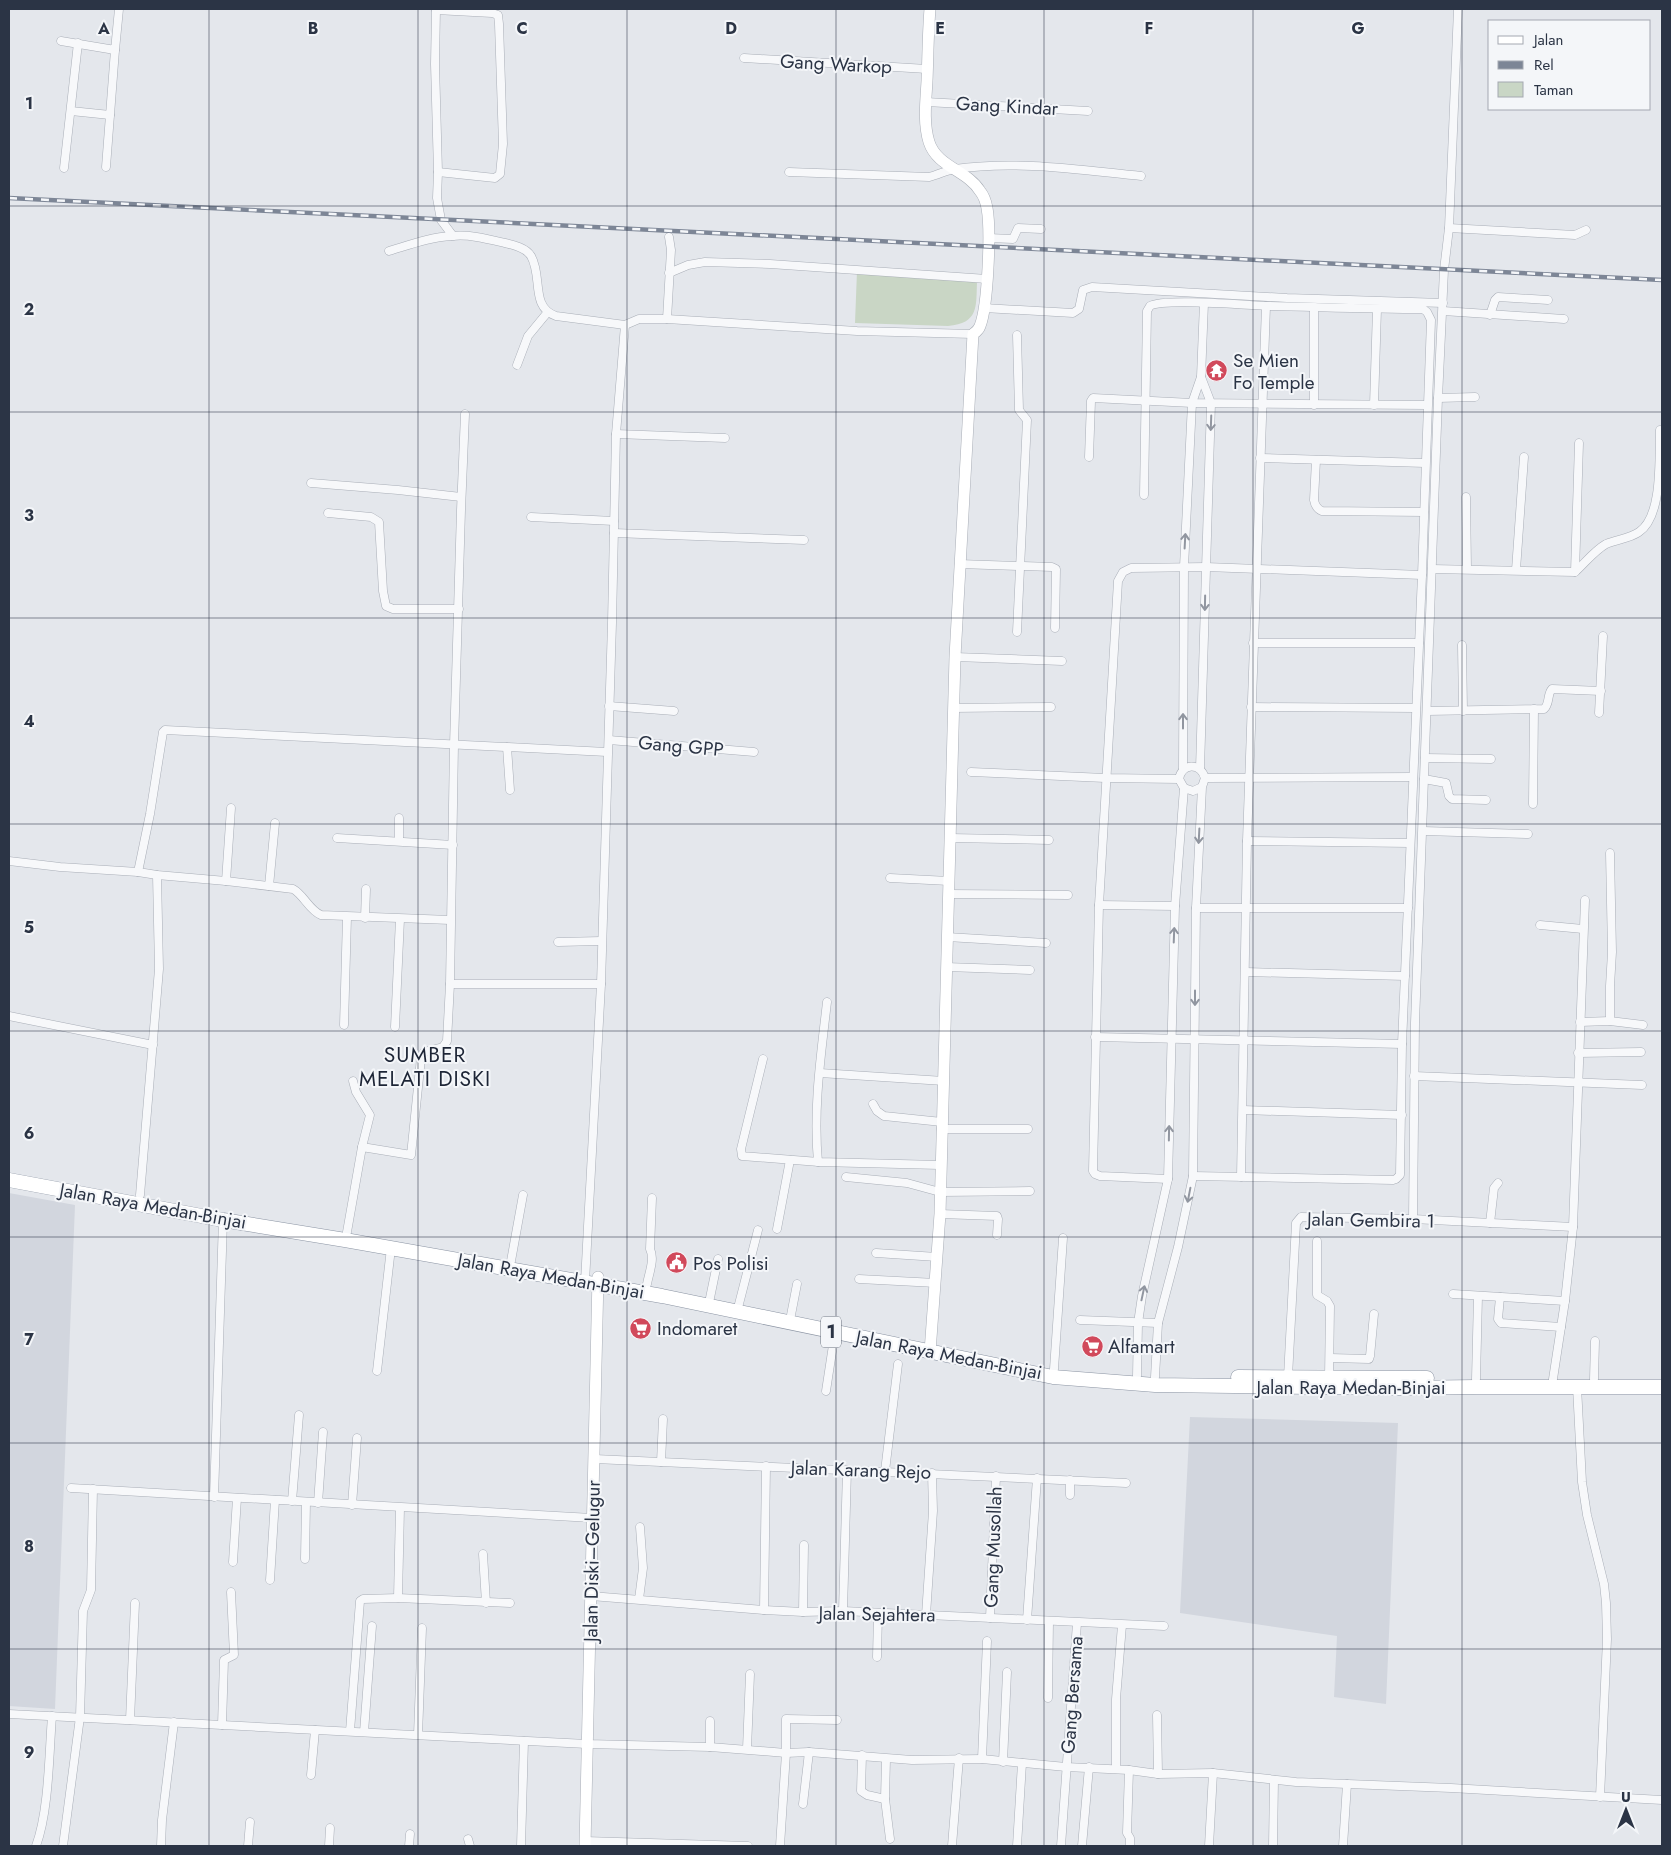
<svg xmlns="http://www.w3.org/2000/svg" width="1671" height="1855" viewBox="0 0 1671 1855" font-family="Jost,sans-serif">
  <rect width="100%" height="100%" fill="#e4e7ec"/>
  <g fill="#d2d6de">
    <polygon points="9,1193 75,1205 55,1709 9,1706"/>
    <polygon points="1190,1417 1398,1423 1386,1704 1334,1697 1337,1636 1180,1613"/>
  </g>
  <path fill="#c9d6c5" d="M857 271 977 282C976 307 979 323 948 326L855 323Z"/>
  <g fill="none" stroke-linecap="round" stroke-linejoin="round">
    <defs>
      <g id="street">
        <polyline points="436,9 435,64 438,172 437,198 441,220 453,236"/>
        <polyline points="436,10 492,13 498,15 499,24 503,144 500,174 495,178 438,172"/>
        <polyline points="61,41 115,50 119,9"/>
        <polyline points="744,58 927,69"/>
        <polyline points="926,102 1088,111"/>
        <polyline points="71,111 110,115"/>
        <polyline points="106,167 115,50"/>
        <polyline points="64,168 78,43"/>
        <path d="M789 172 929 177C938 175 947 170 955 169 1016 160 1080 170 1141 176"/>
        <polyline points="1449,228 1575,235 1586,230"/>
        <polyline points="988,238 1013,239 1018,228 1041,229"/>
        <path d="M389 251C409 245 430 237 452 236 469 234 488 239 505 243 514 245 526 248 531 256 543 277 530 307 556 316L625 325 639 319H667L857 331 973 334"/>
        <polyline points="669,273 688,265 705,262 770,264 987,279"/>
        <polyline points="1314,307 1314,405"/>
        <polyline points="984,308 1073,313 1079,309 1083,290 1092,287 1287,298 1443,303"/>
        <polyline points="1443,311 1564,319"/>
        <polyline points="1490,315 1495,300 1498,297 1548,300"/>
        <polyline points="667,319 671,250 669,237"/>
        <polyline points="517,365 528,336 547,313"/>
        <polyline points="1438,398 1475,397"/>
        <polyline points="1374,405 1377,309"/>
        <polyline points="616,434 725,438"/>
        <polyline points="1089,457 1091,401 1093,398 1192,403 1427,405"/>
        <polyline points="1260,458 1425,463"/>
        <path d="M1316 460 1314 500C1315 506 1317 509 1322 511L1424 512"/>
        <polyline points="311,483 398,490 461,497"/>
        <path d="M1144 495 1147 311 1150 306C1163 298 1246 305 1267 306 1319 307 1371 309 1423 309L1427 312 1431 320 1422 575 1402 1044 1400 1175 1396 1179 1393 1180 1193 1176"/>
        <polyline points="1466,497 1467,569"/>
        <polyline points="328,513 371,517 379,522 383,591 386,606 393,609 459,609"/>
        <polyline points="531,517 614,521"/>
        <polyline points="614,533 804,540"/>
        <polyline points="959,564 1052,567 1056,569 1055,628"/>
        <path d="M1432 569 1575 572C1585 563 1594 551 1606 544 1617 539 1629 539 1639 532 1663 516 1659 458 1660 430"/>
        <polyline points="1516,570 1524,457"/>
        <polyline points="1575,572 1579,443"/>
        <polyline points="1017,632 1027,420 1019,410 1017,335"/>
        <polyline points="1253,643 1419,643"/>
        <polyline points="1462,645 1463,711"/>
        <polyline points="955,657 1062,661"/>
        <polyline points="609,706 674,711"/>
        <polyline points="1251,707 1416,708"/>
        <polyline points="953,708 1051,707"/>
        <path d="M1427 711 1544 709C1550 704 1547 694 1552 689L1601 691"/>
        <polyline points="1599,713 1603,636"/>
        <polyline points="609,740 754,752"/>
        <polyline points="507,747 510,790"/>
        <polyline points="1425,758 1491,759"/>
        <polyline points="1200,769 1211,403 1201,377"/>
        <polyline points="1183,770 1184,567 1192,403 1201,377 1204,303"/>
        <polyline points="971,772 1105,778 1179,779"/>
        <polyline points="1205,778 1413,777"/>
        <polyline points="1424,779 1446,783 1449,796 1452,799 1486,800"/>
        <polyline points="1533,804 1534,709"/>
        <polyline points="399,818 399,841"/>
        <polyline points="1423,831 1528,834"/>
        <polyline points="337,838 453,845"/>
        <polyline points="950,838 1049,840"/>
        <polyline points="1247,841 1410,843"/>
        <polyline points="1610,853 1612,952 1610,986 1610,1021"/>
        <path d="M9 861 60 867 138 872 157 875 226 881 293 889C304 895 309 910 321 915L450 920"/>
        <polyline points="138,872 150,814 163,732 165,730 607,752"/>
        <polyline points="890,878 949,881"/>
        <polyline points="226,881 231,808"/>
        <polyline points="269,886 275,823"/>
        <polyline points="948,894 1068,895"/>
        <polyline points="1099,905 1175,906"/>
        <polyline points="1196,908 1408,908"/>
        <polyline points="365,918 366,889"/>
        <polyline points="1540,925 1583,929"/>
        <polyline points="947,937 1046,943"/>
        <polyline points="558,942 601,941"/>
        <polyline points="946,967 1030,970"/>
        <polyline points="1246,972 1405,976"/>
        <polyline points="450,984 601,984"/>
        <polyline points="9,1016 153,1045"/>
        <polyline points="1580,1022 1610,1021 1643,1025"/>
        <polyline points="344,1025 347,917"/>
        <polyline points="395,1027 400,919"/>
        <polyline points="1095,1037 1402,1044"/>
        <polyline points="1578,1053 1641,1052"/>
        <polyline points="763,1059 741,1149 742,1156 819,1162 940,1165"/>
        <polyline points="820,1073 944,1081"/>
        <polyline points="1414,1076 1642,1085"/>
        <polyline points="353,1081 356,1092 370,1115 362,1147"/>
        <polyline points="873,1104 877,1111 884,1116 942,1122"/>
        <polyline points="1243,1110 1402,1115"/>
        <polyline points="941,1129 1028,1129"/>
        <path d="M818 1162C813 1108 821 1055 827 1002"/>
        <polyline points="846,1177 907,1183 940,1192 1030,1191"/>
        <polyline points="1241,1177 1247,841 1266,306"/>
        <polyline points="1168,1179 1100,1176 1095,1174 1093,1171 1099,905 1118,581 1123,572 1131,568 1206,567 1422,575"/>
        <polyline points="140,1195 159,969 157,875"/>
        <polyline points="940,1214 997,1216 998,1219 997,1235"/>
        <polyline points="1413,1219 1415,1023 1438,398 1444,270 1449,228 1458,9"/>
        <polyline points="1490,1223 1494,1188 1498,1183"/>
        <polyline points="777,1229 790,1160"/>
        <polyline points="347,1232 362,1147 411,1155 421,1058 424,1052 443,1047 447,1041 450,984 454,745 461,510 465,414"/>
        <polyline points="1317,1241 1317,1295 1327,1301 1330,1306 1329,1378"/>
        <polyline points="876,1253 937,1257"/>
        <polyline points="511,1261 523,1195"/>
        <polyline points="859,1279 936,1283"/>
        <polyline points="585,1282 601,984 612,623 616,434 625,325"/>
        <path d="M647 1284C649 1273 655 1259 650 1249L652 1198"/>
        <polyline points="1453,1294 1565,1301"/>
        <polyline points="1500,1297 1498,1319 1501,1323 1561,1327"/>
        <polyline points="710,1298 718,1259"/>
        <polyline points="739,1304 758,1230"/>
        <polyline points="791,1315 797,1284"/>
        <polyline points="1080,1320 1158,1323"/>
        <polyline points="1330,1358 1369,1359 1370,1356 1374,1314"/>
        <polyline points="1054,1369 1063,1238"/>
        <polyline points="377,1371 391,1248"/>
        <polyline points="1137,1376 1138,1323 1142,1296 1168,1179 1175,906 1184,788"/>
        <path d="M1155 1377 1158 1323 1178 1247 1193 1176 1196 908 1202 787 1205 778C1200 762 1182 763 1179 779L1184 788 1193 791 1202 787"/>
        <polyline points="1288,1377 1296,1223 1301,1217 1413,1219 1573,1227"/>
        <polyline points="1476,1379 1478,1296"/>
        <polyline points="1553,1379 1565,1301 1573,1227 1585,900"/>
        <polyline points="1594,1379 1595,1341"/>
        <polyline points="1577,1387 1582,1482 1587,1515 1604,1584 1606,1603 1607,1639 1600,1797"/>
        <polyline points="826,1391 835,1332"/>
        <polyline points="595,1459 1126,1483"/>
        <polyline points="661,1462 663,1419"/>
        <polyline points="885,1471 898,1364"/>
        <polyline points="71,1488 592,1518"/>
        <polyline points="1070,1495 1070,1480"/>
        <polyline points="214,1497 223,1220"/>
        <polyline points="292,1501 299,1415"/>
        <polyline points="318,1503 323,1432"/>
        <polyline points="352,1505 357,1438"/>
        <polyline points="483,1554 486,1603"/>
        <polyline points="305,1559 306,1502"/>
        <polyline points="233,1562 237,1498"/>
        <polyline points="270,1580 275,1500"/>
        <polyline points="591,1596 764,1610 803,1612 843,1611 1164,1626"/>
        <polyline points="398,1598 400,1508"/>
        <polyline points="639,1599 643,1568 640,1527"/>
        <polyline points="764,1610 766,1466"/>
        <polyline points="843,1611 847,1470"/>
        <polyline points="803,1612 804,1545"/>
        <polyline points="926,1615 933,1511 932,1473"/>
        <polyline points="990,1618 996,1476"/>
        <polyline points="1027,1620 1037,1478"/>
        <polyline points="877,1657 878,1614"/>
        <polyline points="1048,1698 1049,1621"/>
        <polyline points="9,1714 587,1744 710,1747 786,1753 809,1752 912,1760 982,1759 1066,1767 1129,1770 1158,1774 1213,1773 1296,1782 1451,1788 1662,1800"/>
        <polyline points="1157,1715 1158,1774"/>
        <polyline points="130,1720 135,1603"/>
        <polyline points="222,1725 224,1660 234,1655 231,1592"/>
        <polyline points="350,1731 360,1601 363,1599 398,1598 510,1603"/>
        <polyline points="364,1732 372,1626"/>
        <polyline points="418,1735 422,1628"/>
        <polyline points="710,1747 710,1721"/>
        <polyline points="747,1749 750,1674"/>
        <polyline points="862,1755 861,1791 867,1795 885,1799"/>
        <polyline points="886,1759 885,1799 890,1839"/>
        <polyline points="982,1759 987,1641"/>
        <polyline points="1003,1762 1007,1672"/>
        <polyline points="1116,1769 1116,1699 1122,1625"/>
        <polyline points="1129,1770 1127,1833 1130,1838 1130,1846"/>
        <polyline points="311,1775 315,1730"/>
        <polyline points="803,1804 809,1752"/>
        <polyline points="468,1839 470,1846"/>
        <polyline points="585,1841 748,1846"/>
        <path d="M36 1846C49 1811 49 1754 52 1716"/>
        <polyline points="63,1846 80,1717 83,1611 91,1590 93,1489"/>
        <polyline points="161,1846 162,1820 174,1722"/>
        <polyline points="248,1846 250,1822"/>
        <polyline points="329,1846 330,1828"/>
        <polyline points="409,1846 410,1834"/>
        <polyline points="521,1846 524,1741"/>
        <polyline points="780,1846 786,1753 786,1719 837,1720"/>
        <polyline points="952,1846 959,1758"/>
        <polyline points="1017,1846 1022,1763"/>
        <polyline points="1061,1846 1077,1623"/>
        <polyline points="1082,1846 1089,1767"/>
        <polyline points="1209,1846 1213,1773"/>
        <polyline points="1273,1846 1274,1780"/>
        <polyline points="1343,1846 1347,1784"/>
      </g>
      <g id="secondary">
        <path d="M930 9C928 33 928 57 927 81 926 100 923 123 929 142 937 167 967 170 980 191 984 196 986 202 987 208 991 230 988 306 980 326 979 329 976 332 973 334L955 657 940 1214 930 1352"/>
        <polyline points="585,1846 598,1277"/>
      </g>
      <g id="highway">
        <polyline points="9,1180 223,1220 345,1240 662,1296 1053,1377 1155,1385 1399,1388 1476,1387 1662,1387"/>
        <polyline points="1238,1377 1427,1378"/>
      </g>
    </defs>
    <use href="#street" stroke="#a9aeb7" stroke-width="9"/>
    <use href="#secondary" stroke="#a9aeb7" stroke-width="12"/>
    <use href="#highway" stroke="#8b94a3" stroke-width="15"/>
    <use href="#street" stroke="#f7f8fa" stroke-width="8"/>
    <use href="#secondary" stroke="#fff" stroke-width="11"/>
    <use href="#highway" stroke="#fff" stroke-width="14"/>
    <defs>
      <polyline id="rail" points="9,198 1662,280"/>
    </defs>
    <use href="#rail" stroke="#7d8696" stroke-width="4.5"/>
    <use href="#rail" stroke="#f4f6f9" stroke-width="2.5" stroke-dasharray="8" stroke-linecap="butt"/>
  </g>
  <defs><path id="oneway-shaft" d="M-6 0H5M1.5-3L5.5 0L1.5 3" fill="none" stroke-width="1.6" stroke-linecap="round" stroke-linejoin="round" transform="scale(1.25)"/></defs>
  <g stroke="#9196a0">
    <use href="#oneway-shaft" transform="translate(1211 423) rotate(92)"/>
    <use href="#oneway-shaft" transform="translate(1185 541) rotate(-87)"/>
    <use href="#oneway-shaft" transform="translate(1205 603) rotate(91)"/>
    <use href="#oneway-shaft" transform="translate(1183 721) rotate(-90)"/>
    <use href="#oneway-shaft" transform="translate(1199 836) rotate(93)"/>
    <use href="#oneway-shaft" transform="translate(1174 935) rotate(-88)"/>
    <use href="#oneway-shaft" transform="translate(1195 998) rotate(90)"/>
    <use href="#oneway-shaft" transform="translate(1169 1133) rotate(-89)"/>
    <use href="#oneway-shaft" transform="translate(1189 1195) rotate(101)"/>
    <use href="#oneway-shaft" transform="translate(1143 1293) rotate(-78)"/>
  </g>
  <path fill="none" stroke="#2b3445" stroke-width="1" stroke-opacity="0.55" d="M209 9V1846M418 9V1846M627 9V1846M836 9V1846M1044 9V1846M1253 9V1846M1462 9V1846M9 206H1662M9 412H1662M9 618H1662M9 824H1662M9 1031H1662M9 1237H1662M9 1443H1662M9 1649H1662"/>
  <defs>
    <symbol id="temple-disc" viewBox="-11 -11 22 22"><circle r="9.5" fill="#d1495b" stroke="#f4f6f9"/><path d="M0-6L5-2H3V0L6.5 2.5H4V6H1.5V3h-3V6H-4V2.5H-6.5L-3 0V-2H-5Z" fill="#fff"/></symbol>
    <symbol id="civic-disc" viewBox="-11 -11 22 22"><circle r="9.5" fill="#d1495b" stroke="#f4f6f9"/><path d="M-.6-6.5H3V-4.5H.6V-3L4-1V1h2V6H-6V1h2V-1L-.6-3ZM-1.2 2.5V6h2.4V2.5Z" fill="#fff"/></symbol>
    <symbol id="supermarket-disc" viewBox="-11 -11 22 22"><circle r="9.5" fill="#d1495b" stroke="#f4f6f9"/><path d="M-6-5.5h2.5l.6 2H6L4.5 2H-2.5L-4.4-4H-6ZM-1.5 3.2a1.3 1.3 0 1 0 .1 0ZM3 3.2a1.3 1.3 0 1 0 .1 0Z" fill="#fff"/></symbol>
  </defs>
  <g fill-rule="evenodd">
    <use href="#temple-disc" x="1204" y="358" width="25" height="25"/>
    <use href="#civic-disc" x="664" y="1250" width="25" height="25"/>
    <use href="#supermarket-disc" x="628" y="1316" width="25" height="25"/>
    <use href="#supermarket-disc" x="1080" y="1334" width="25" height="25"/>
  </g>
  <g text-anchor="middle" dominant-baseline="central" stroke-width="4" stroke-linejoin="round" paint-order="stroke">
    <rect fill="#f4f6f9" stroke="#676e7b" stroke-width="1" x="821" y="1316.5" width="20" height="31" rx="4"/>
    <g font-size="18" font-weight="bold" fill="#2b3445">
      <text x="831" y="1332">1</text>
    </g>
    <g font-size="19" fill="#2b3445" stroke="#f4f6f9">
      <text transform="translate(836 64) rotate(3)">Gang Warkop</text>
      <text transform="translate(1007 106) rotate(3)">Gang Kindar</text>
      <text transform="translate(681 746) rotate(5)">Gang GPP</text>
      <text transform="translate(153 1206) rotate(10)">Jalan Raya Medan-Binjai</text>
      <text transform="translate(1371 1220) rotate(1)">Jalan Gembira 1</text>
      <text transform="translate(551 1276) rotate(10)">Jalan Raya Medan-Binjai</text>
      <text transform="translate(949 1355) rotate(11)">Jalan Raya Medan-Binjai</text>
      <text x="1351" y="1387">Jalan Raya Medan-Binjai</text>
      <text transform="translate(861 1470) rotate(2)">Jalan Karang Rejo</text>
      <text transform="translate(993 1547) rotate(-88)">Gang Musollah</text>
      <text transform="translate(592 1561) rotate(-89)">Jalan Diski–Gelugur</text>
      <text transform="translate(877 1614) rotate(1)">Jalan Sejahtera</text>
      <text transform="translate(1072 1695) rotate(-86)">Gang Bersama</text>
    </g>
    <g font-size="19" fill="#2b3445" stroke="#f4f6f9" text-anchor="start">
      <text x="1233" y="360">Se Mien<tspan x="1233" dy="22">Fo Temple</tspan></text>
      <text x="693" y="1263">Pos Polisi</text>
      <text x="657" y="1328">Indomaret</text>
      <text x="1108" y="1346">Alfamart</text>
    </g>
    <g font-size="21" letter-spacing="1" fill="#1d2536" stroke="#f4f6f9">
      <text x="425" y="1055">SUMBER<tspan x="425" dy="24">MELATI DISKI</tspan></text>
    </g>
  </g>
  <g font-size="16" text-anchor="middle" font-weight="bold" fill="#2b3445" stroke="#f4f6f9" stroke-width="4" stroke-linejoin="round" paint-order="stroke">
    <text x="104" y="34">A</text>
    <text x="313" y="34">B</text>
    <text x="522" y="34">C</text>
    <text x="731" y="34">D</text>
    <text x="940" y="34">E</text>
    <text x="1149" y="34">F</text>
    <text x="1358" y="34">G</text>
    <text x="29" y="109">1</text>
    <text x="29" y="315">2</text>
    <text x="29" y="521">3</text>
    <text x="29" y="727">4</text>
    <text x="29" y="933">5</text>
    <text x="29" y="1139">6</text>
    <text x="29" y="1345">7</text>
    <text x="29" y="1552">8</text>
    <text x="29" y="1758">9</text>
  </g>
  <rect width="1671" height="1855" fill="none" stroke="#2b3445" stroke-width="20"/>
  <rect x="1488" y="20" width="162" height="90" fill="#f4f6f9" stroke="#a4a8b1"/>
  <rect x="1498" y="36" width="25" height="8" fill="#ffffff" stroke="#a4a8b1"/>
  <text x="1534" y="45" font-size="15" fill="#2b3445">Jalan</text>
  <rect x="1498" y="61" width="25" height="8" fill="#7d8696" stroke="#a4a8b1"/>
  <text x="1534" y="70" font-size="15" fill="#2b3445">Rel</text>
  <rect x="1498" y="82" width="25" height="15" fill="#c9d6c5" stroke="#a4a8b1"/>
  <text x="1534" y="95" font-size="15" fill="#2b3445">Taman</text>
  <g transform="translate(1626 1810)" stroke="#f4f6f9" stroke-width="4" paint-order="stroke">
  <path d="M0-4L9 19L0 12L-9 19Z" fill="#2b3445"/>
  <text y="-8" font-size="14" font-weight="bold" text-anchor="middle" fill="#2b3445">U</text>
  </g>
</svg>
